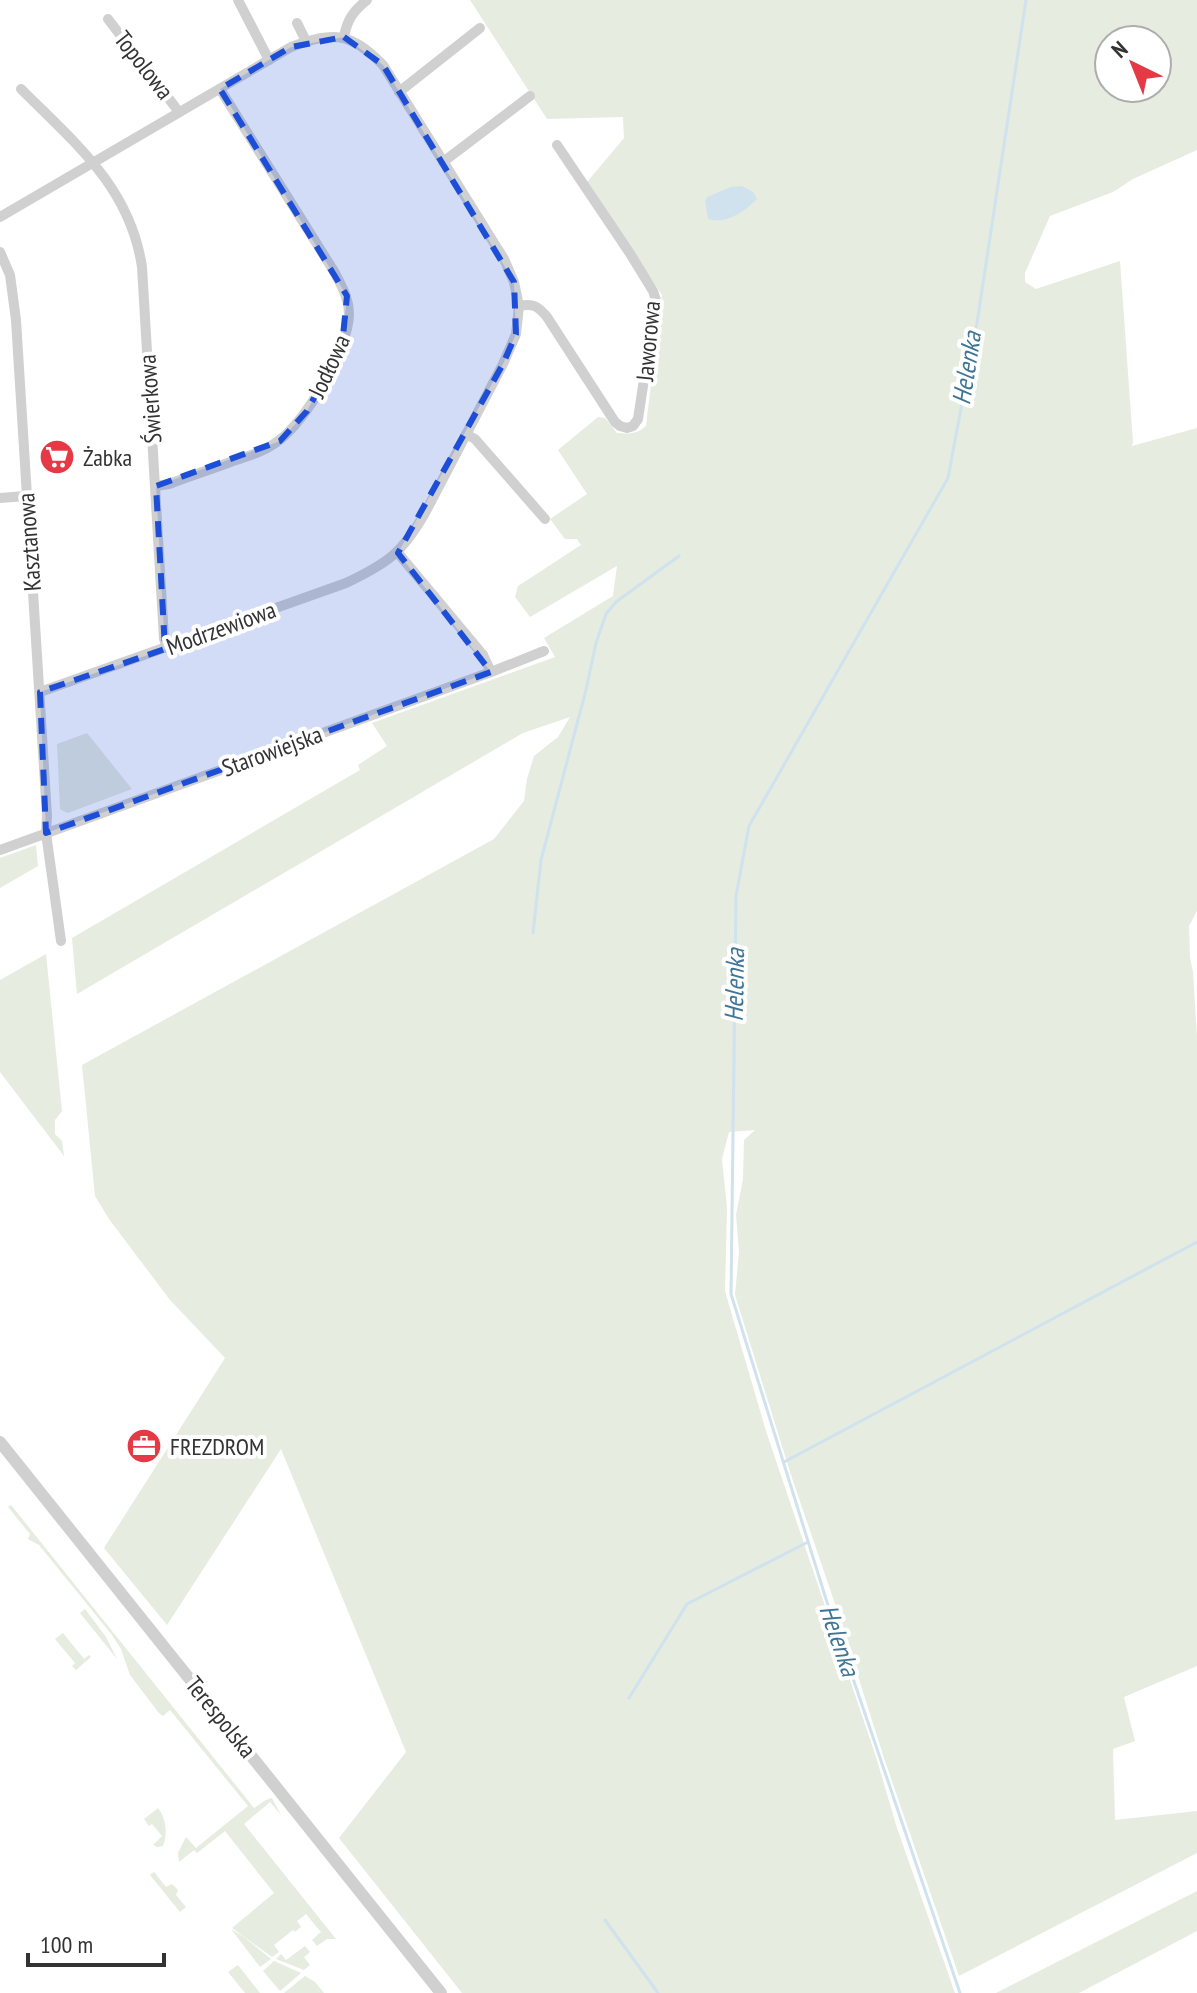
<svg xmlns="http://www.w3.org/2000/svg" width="1197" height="1993" viewBox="0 0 1197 1993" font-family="'PT Sans Narrow',sans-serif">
  <rect width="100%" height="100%" fill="#fff"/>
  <g fill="#e6ecdf" fill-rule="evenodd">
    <path d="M470 0H1197V150L1133 179 1113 192 1050 216 1025 273V282L1036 289 1120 261 1133 442 1132 446 1197 428V911L1189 926 1190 957 1193 972 1197 1037V1666L1124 1697 1135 1741 1113 1749 1115 1820 1197 1811V1853L959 1976 884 1758 835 1604 791 1475 735 1295 739 1252 736 1215 743 1179 744 1140 755 1130 729 1132 722 1159 727 1208 725 1291 766 1431 877 1760 897 1828 955 1993H462L339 1838 406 1752 281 1449 167 1625 104 1548 225 1358 170 1300 109 1219 95 1196 82 1065 494 839 524 801 527 779 534 756 558 737 570 717 523 733 77 994 72 938 360 770 358 765 387 746 372 723 555 657 544 638 613 596 617 566 530 617 515 597 518 586 581 545 577 539H565L550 519 587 494 558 450 598 417 605 418 617 433C629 434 637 434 646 426L662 295 587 182 624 138 623 117 547 119ZM1109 40H1157V88H1109Z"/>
    <polygon points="87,733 132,789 68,813 63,811 60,809 57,744"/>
    <polygon points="36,845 38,866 0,888 0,858"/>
    <polygon points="46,954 62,1111 55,1120 55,1134 62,1141 64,1156 0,1072 0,980"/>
    <polygon points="11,1505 254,1808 266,1800 272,1798 281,1815 270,1802 244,1824 336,1939 327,1939 317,1946 312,1940 321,1932 306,1914 297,1921 301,1927 295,1932 293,1930 274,1945 279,1952 272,1957 232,1928 274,1893 225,1831 197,1853 194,1850 179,1862 178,1853 186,1837 196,1848 248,1806 170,1710 163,1716 159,1713 130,1675 121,1649 112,1635 39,1545 28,1539 30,1534 8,1507"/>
    <polygon points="85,1609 106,1637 117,1659 80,1613"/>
    <polygon points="63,1633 84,1659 89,1655 91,1657 76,1670 72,1666 75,1663 55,1639"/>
    <path d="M158 1808C166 1818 168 1834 163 1846L157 1847 153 1845 162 1836 152 1824 149 1826 144 1819Z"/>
    <polygon points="154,1872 166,1887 172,1884 178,1890 176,1895 186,1907 180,1912 150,1875"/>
    <polygon points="1197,1891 1197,1931 1079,1993 996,1993"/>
    <polygon points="231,1929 244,1937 271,1959 260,1967"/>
    <polygon points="305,1946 310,1952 304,1957 310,1965 304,1970 276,1959 281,1954 286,1960"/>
    <polygon points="274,1961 301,1973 280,1991 263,1971"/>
    <polygon points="238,1965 260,1993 245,1993 228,1972"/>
    <polygon points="305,1976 315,1982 324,1993 284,1993"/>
  </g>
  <path fill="#cfe2ee" d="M742 186 753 192 757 199C745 211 726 225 708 219L705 201 707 197 731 187Z"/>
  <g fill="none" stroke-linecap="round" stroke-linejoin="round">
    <g stroke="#cfe2ee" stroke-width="3">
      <polyline points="533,933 541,860 586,690 596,643 606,614 616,602 679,556"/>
      <polyline points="784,1462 1197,1242"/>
      <polyline points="629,1698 687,1604 808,1542"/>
      <polyline points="605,1920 658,1993"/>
      <polyline points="960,1993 826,1599 731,1294 736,896 749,826 948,478 977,323 1026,0"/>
    </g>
    <g stroke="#d0d0d0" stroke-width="10">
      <polyline points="238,0 269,60"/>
      <polyline points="108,19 179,112"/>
      <polyline points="297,23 306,41"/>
      <path d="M344 37C347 20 353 11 367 0"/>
      <path d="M21 89C75 143 130 187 142 267L164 639 167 648"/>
      <polyline points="399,92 480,28"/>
      <polyline points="443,162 530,96"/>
      <path d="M0 217 291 47C334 31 350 32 383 65L504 259 514 282 519 306 516 334 503 364 425 513C402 553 388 563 346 583L40 692"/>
      <polyline points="0,252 10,275 16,320 47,816 46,833 61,941"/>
      <path d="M519 306C533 303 538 306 547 317L615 422 620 426 627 428 633 426 638 419 656 300 653 291 629 252 557 145"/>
      <polyline points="466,434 475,439 545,519"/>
      <path d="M156 486 169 484C190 476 212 469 233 461 249 456 265 451 278 441 306 422 349 347 349 314 349 298 342 287 335 273L220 89"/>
      <polyline points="0,498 26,496"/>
      <polyline points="398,553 483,655 491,672"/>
      <polyline points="0,850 491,672 544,651"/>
    </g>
    <polyline stroke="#d0d0d0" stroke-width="12" points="0,1442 441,1993"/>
  </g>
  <path fill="#1d4ed8" fill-opacity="0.2" stroke="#1d4ed8" stroke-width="6" stroke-dasharray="16 10" stroke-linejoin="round" d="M344 37 383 65 514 282 516 334 503 364 398 553 491 672 46 833 40 692 165 649 156 486 280 441 307 411 342 346 347 296 220 89 291 47Z"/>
  <defs>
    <symbol id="supermarket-disc" viewBox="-11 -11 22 22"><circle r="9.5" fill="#e63946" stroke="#fff"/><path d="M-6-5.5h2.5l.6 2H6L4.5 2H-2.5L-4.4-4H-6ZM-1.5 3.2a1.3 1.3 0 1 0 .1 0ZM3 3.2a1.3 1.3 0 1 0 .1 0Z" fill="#fff"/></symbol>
    <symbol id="office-disc" viewBox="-11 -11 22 22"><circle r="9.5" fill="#e63946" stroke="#fff"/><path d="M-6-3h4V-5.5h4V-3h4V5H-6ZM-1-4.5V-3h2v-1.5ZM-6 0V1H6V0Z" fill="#fff"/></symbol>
  </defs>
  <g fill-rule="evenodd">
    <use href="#supermarket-disc" x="37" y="437" width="40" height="40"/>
    <use href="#office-disc" x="124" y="1426" width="40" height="40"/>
  </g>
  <g text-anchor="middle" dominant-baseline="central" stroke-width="8" stroke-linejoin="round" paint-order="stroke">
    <g font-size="24" fill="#333" stroke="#fff">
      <text transform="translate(144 65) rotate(52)">Topolowa</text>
      <text transform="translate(648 341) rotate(-85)">Jaworowa</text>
      <text transform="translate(329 366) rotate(-65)">Jodłowa</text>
      <text transform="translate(150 399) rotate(-94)">Świerkowa</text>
      <text transform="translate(29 542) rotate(-94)">Kasztanowa</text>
      <text transform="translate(221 628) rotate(-20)">Modrzewiowa</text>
      <text transform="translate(272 751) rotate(-20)">Starowiejska</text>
      <text transform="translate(221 1717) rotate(51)">Terespolska</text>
    </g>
    <g font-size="24" fill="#333" stroke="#fff" text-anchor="start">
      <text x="83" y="457">Żabka</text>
      <text x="170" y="1446">FREZDROM</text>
    </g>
    <g font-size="26" font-style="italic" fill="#3f7597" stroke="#fff">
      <text transform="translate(966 368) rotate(-81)">Helenka</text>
      <text transform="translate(734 985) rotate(-89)">Helenka</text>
      <text transform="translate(840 1640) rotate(71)">Helenka</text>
    </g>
  </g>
  <g transform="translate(1133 64) rotate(317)"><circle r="38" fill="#ffffff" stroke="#adadad" stroke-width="2"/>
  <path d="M0-6L14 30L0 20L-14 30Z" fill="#e63946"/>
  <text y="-12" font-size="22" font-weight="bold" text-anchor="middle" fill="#333333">N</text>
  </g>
  <path d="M28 1953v12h136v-12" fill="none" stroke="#333333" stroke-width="4"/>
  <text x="40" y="1953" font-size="24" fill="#333333" stroke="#ffffff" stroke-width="6" paint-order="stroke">100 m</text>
</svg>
